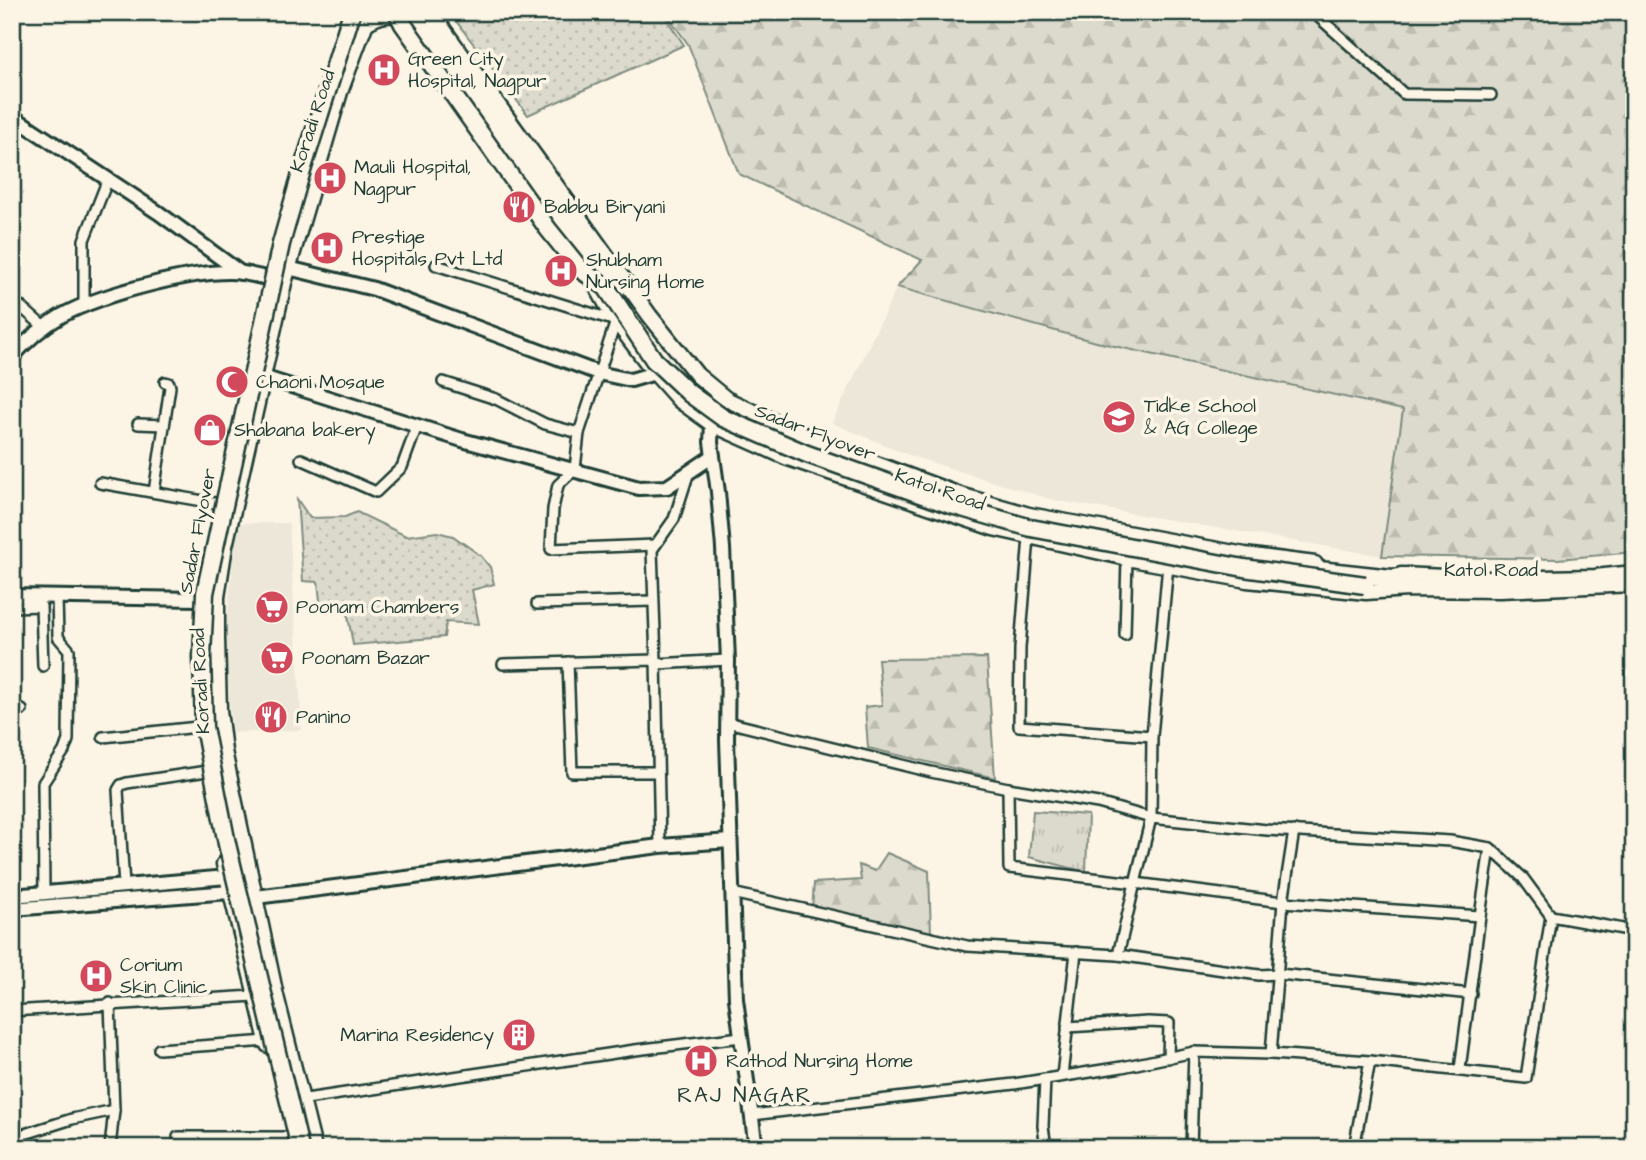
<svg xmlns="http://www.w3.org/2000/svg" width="1646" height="1160" viewBox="0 0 1646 1160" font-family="'Architects Daughter',sans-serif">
  <defs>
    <pattern id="grass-dots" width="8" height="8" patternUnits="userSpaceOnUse" patternTransform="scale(1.75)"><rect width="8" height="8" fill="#dcdacc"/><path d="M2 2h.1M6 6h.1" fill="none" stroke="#bcbcb0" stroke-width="1.8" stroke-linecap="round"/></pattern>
    <pattern id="forest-firs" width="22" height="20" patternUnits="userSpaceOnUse" patternTransform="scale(1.75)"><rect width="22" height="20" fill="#dcdacc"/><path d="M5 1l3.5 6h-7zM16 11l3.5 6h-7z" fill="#bcbcb0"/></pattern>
    <pattern id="park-tufts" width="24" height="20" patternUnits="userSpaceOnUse" patternTransform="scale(1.75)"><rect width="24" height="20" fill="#dcdacc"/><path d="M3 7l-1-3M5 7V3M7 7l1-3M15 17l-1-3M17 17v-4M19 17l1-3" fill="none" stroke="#bcbcb0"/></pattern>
  </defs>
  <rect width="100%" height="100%" fill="#fcf5e5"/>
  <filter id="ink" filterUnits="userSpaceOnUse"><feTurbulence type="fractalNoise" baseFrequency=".0143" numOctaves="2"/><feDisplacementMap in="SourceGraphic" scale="14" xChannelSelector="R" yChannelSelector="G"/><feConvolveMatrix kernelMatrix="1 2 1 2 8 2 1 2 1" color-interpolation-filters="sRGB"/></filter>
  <g filter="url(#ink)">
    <g fill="#ece7d8">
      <polygon points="897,287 1092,341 1403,410 1382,556 1053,500 914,457 832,423"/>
      <polygon points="237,523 289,523 302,730 232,733 225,640"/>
    </g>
    <g fill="url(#grass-dots)" stroke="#7e8c80" stroke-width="2">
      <polygon points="449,12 662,12 684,45 528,115"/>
      <polygon points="297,499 310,518 345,517 357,512 406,536 437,532 453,536 481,556 490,567 494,584 472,590 479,624 446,622 444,637 353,645 347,610 321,610 318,582 303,581"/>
    </g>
    <g fill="url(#forest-firs)" stroke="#7e8c80" stroke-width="2">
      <polygon points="665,12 1634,12 1634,552 1558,559 1382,556 1403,410 1092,341 897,287 922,260 739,174 688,44"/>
      <polygon points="987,658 995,778 868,748 865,707 882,705 878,659"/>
      <polygon points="887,853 929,871 931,934 812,909 814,883 861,880 859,865 875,871"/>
    </g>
    <polygon fill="url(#park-tufts)" stroke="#7e8c80" stroke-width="2" points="1033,811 1088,815 1086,872 1029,857"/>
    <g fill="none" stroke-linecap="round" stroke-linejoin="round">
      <defs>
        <g id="street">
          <polyline points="1313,12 1404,94 1491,95"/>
          <polyline points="436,265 616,321 579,433 575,469 558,485 553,509 551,549 655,545"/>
          <polyline points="12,299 44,327"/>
          <polyline points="84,307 84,240 108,179"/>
          <polyline points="443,382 496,399 545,424 579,433"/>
          <polyline points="138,424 164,425"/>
          <polyline points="301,459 376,492 402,467 417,426"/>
          <polyline points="100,483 220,504"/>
          <polyline points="154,492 170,387 169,383 165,382"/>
          <polyline points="1029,537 1020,648 1019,726 1152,736"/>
          <polyline points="537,604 653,601"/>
          <polyline points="12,607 41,606 43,666"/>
          <polyline points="1125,635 1127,558"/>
          <polyline points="656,660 652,550 674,519 689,472"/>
          <polyline points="568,662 572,772 657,772"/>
          <polyline points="503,664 656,660 660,846"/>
          <polyline points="656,664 728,660"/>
          <polyline points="12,711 22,710"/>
          <polyline points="727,722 931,772 1008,788 1098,803 1151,818 1267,830 1450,841 1490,848 1523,878 1551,916 1634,931"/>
          <polyline points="103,737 198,727"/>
          <polyline points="1008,788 1009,868 1135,883 1151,818 1152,736 1168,565"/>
          <polyline points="124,886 118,790 121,785 127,783 207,771"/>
          <polyline points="44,893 43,783 64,751 68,740 69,650 58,637 57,597"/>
          <polyline points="732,893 967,946 1118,955 1135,883 1283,902 1480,916 1460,1069"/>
          <polyline points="1480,916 1490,848"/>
          <polyline points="1118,955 1259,975 1279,974 1471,994"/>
          <polyline points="12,1011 254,996"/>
          <polyline points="1067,1027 1148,1022 1169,1023 1168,1058"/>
          <polyline points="159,1049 267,1041"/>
          <polyline points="1271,1054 1283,902 1294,831"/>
          <polyline points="1062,1076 1076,952"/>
          <polyline points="1045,1079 1043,1126 1046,1148"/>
          <polyline points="299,1100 635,1050 741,1037"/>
          <polyline points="752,1115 1014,1084 1122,1067 1194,1052 1271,1054 1370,1061 1526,1078 1551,916"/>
          <polyline points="178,1137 292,1137"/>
          <polyline points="12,1138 72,1119 114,1110"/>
          <polyline points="20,1148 20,1137"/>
          <polyline points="110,1148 114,1110 110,1003"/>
          <polyline points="1191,1148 1194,1052"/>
          <polyline points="1354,1148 1370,1061"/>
        </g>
        <g id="secondary">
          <polyline points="12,116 159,213 241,273"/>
          <polyline points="280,266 374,289 598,373 631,380 655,373"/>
          <path d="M12 357C27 340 42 327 61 316 98 295 201 267 243 273 255 275 267 278 279 282"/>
          <polyline points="253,374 462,440 639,488 667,487 713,456"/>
          <polyline points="716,417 712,424 711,442 718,492 723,548 728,660 727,740 736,999 756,1148"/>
          <polyline points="12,596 199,599"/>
          <polyline points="12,896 227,877"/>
          <polyline points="248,898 660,846 730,841"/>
          <polyline points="12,909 230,892"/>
        </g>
        <g id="primary">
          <polyline points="407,12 572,248"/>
          <polyline points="434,12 441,26 650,316 697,375 726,399 799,433 879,465 960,495 1029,515 1245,555 1315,564"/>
          <path d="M366 23C381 14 389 13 406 17"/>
          <polyline points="591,277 616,321 655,373 679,400 712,424 788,458 993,528 1127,558 1247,580 1366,592 1407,589 1500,590 1634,584"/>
          <polyline points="1401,575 1489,579 1595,577 1634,573"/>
          <polyline points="224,864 268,1045"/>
          <polyline points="314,1148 276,996 224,751 219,710 217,639 217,597 225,546 284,283 340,92 370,12"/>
        </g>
        <g id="highway">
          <polyline points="420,12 616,291"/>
          <polyline points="1301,568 1392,578 1410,576"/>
        </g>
      </defs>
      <use href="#street" stroke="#1f3d34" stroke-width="14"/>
      <use href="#secondary" stroke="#1f3d34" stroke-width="18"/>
      <use href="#primary" stroke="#1f3d34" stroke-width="19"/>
      <use href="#highway" stroke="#1f3d34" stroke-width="21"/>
      <use href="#street" stroke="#fcf5e5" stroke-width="9"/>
      <use href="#secondary" stroke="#fcf5e5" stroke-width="12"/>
      <use href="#primary" stroke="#fcf5e5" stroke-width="14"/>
      <use href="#highway" stroke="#fcf5e5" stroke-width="16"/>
      <defs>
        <g id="highway-bridge">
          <polyline points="397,12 403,24 548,229 581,270 606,287 654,360 690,394 723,418 807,454 948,504 1031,528 1244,568 1365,585"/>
          <polyline points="300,1148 227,844 204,727 202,656 205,593 281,244 300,177 352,12"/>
        </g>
      </defs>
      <use href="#highway-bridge" stroke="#1f3d34" stroke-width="21" stroke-linecap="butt"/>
      <use href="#highway-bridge" stroke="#fcf5e5" stroke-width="16"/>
    </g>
  </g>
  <defs>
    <symbol id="hospital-disc" viewBox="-11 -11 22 22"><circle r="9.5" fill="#d1495b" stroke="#fcf5e5"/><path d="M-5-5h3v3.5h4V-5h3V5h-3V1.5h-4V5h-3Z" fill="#fff"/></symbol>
    <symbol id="restaurant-disc" viewBox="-11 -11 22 22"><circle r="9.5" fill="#d1495b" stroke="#fcf5e5"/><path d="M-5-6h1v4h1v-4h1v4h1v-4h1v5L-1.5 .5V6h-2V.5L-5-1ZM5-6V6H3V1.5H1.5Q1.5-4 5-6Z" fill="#fff"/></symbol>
    <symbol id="mosque-disc" viewBox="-11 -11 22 22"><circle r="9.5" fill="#d1495b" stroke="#fcf5e5"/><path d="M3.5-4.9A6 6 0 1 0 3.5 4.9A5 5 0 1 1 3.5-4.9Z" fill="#fff"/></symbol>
    <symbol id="school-disc" viewBox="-11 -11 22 22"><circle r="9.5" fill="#d1495b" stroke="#fcf5e5"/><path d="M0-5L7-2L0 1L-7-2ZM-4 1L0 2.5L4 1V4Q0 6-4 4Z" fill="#fff"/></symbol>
    <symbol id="shop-disc" viewBox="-11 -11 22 22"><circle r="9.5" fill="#d1495b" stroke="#fcf5e5"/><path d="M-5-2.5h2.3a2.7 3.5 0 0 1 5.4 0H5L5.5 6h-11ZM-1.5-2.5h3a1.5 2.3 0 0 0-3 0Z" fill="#fff"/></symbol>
    <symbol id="supermarket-disc" viewBox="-11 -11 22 22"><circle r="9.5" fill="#d1495b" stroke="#fcf5e5"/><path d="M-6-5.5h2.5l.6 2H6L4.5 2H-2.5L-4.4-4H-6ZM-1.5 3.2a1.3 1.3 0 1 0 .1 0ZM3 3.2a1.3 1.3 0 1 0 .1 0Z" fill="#fff"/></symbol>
    <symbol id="building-disc" viewBox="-11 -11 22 22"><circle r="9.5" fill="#d1495b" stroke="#fcf5e5"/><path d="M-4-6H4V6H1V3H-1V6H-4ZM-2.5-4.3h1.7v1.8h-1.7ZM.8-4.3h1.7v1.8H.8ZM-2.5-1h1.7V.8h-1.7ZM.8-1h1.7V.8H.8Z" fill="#fff"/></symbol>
  </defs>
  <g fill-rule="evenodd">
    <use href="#hospital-disc" x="365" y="51" width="38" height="38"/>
    <use href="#hospital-disc" x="311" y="159" width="38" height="38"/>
    <use href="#restaurant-disc" x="500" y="188" width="38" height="38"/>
    <use href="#hospital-disc" x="308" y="229" width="38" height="38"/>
    <use href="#hospital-disc" x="542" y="252" width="38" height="38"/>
    <use href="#mosque-disc" x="213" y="363" width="38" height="38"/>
    <use href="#school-disc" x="1100" y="398" width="38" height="38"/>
    <use href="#shop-disc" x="191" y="411" width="38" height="38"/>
    <use href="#supermarket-disc" x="253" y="588" width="38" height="38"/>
    <use href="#supermarket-disc" x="258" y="639" width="38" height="38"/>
    <use href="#restaurant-disc" x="252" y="698" width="38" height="38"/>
    <use href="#hospital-disc" x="77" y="957" width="38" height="38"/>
    <use href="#building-disc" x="500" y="1016" width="38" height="38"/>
    <use href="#hospital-disc" x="682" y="1042" width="38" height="38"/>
  </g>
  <g text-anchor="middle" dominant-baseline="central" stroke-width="7" stroke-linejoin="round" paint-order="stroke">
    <g font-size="19" fill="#1f3d34" stroke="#fcf5e5" text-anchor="start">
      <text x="408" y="59">Green City<tspan x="408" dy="22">Hospital, Nagpur</tspan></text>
      <text x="354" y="167">Mauli Hospital,<tspan x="354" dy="22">Nagpur</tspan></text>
      <text x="544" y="207">Babbu Biryani</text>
      <text x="352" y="237">Prestige<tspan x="352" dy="22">Hospitals Pvt Ltd</tspan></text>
      <text x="586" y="260">Shubham<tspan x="586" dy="22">Nursing Home</tspan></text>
      <text x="256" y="382">Chaoni Mosque</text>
      <text x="1144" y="406">Tidke School<tspan x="1144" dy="22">&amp; AG College</tspan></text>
      <text x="234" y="430">Shabana bakery</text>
      <text x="296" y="607">Poonam Chambers</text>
      <text x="302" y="658">Poonam Bazar</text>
      <text x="296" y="717">Panino</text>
      <text x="120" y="965">Corium<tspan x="120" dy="22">Skin Clinic</tspan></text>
      <text x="494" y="1035" text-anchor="end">Marina Residency</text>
      <text x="726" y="1061">Rathod Nursing Home</text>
    </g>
    <g font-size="19" fill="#1f3d34" stroke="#fcf5e5">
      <text transform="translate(313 121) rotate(-72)">Koradi Road</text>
      <text transform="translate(815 433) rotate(21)">Sadar Flyover</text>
      <text transform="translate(940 490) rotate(19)">Katol Road</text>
      <text transform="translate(198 531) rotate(-79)">Sadar Flyover</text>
      <text x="1491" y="570">Katol Road</text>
      <text transform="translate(201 681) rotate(-93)">Koradi Road</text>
    </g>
    <g font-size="21" letter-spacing="2" fill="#1f3d34" stroke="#fcf5e5">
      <text x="745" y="1095">RAJ NAGAR</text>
    </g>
  </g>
  <rect width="1646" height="1160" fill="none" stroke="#fcf5e5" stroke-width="42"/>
  <rect x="21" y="21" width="1604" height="1118" fill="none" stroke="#1f3d34" stroke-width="2.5" filter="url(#ink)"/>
</svg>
